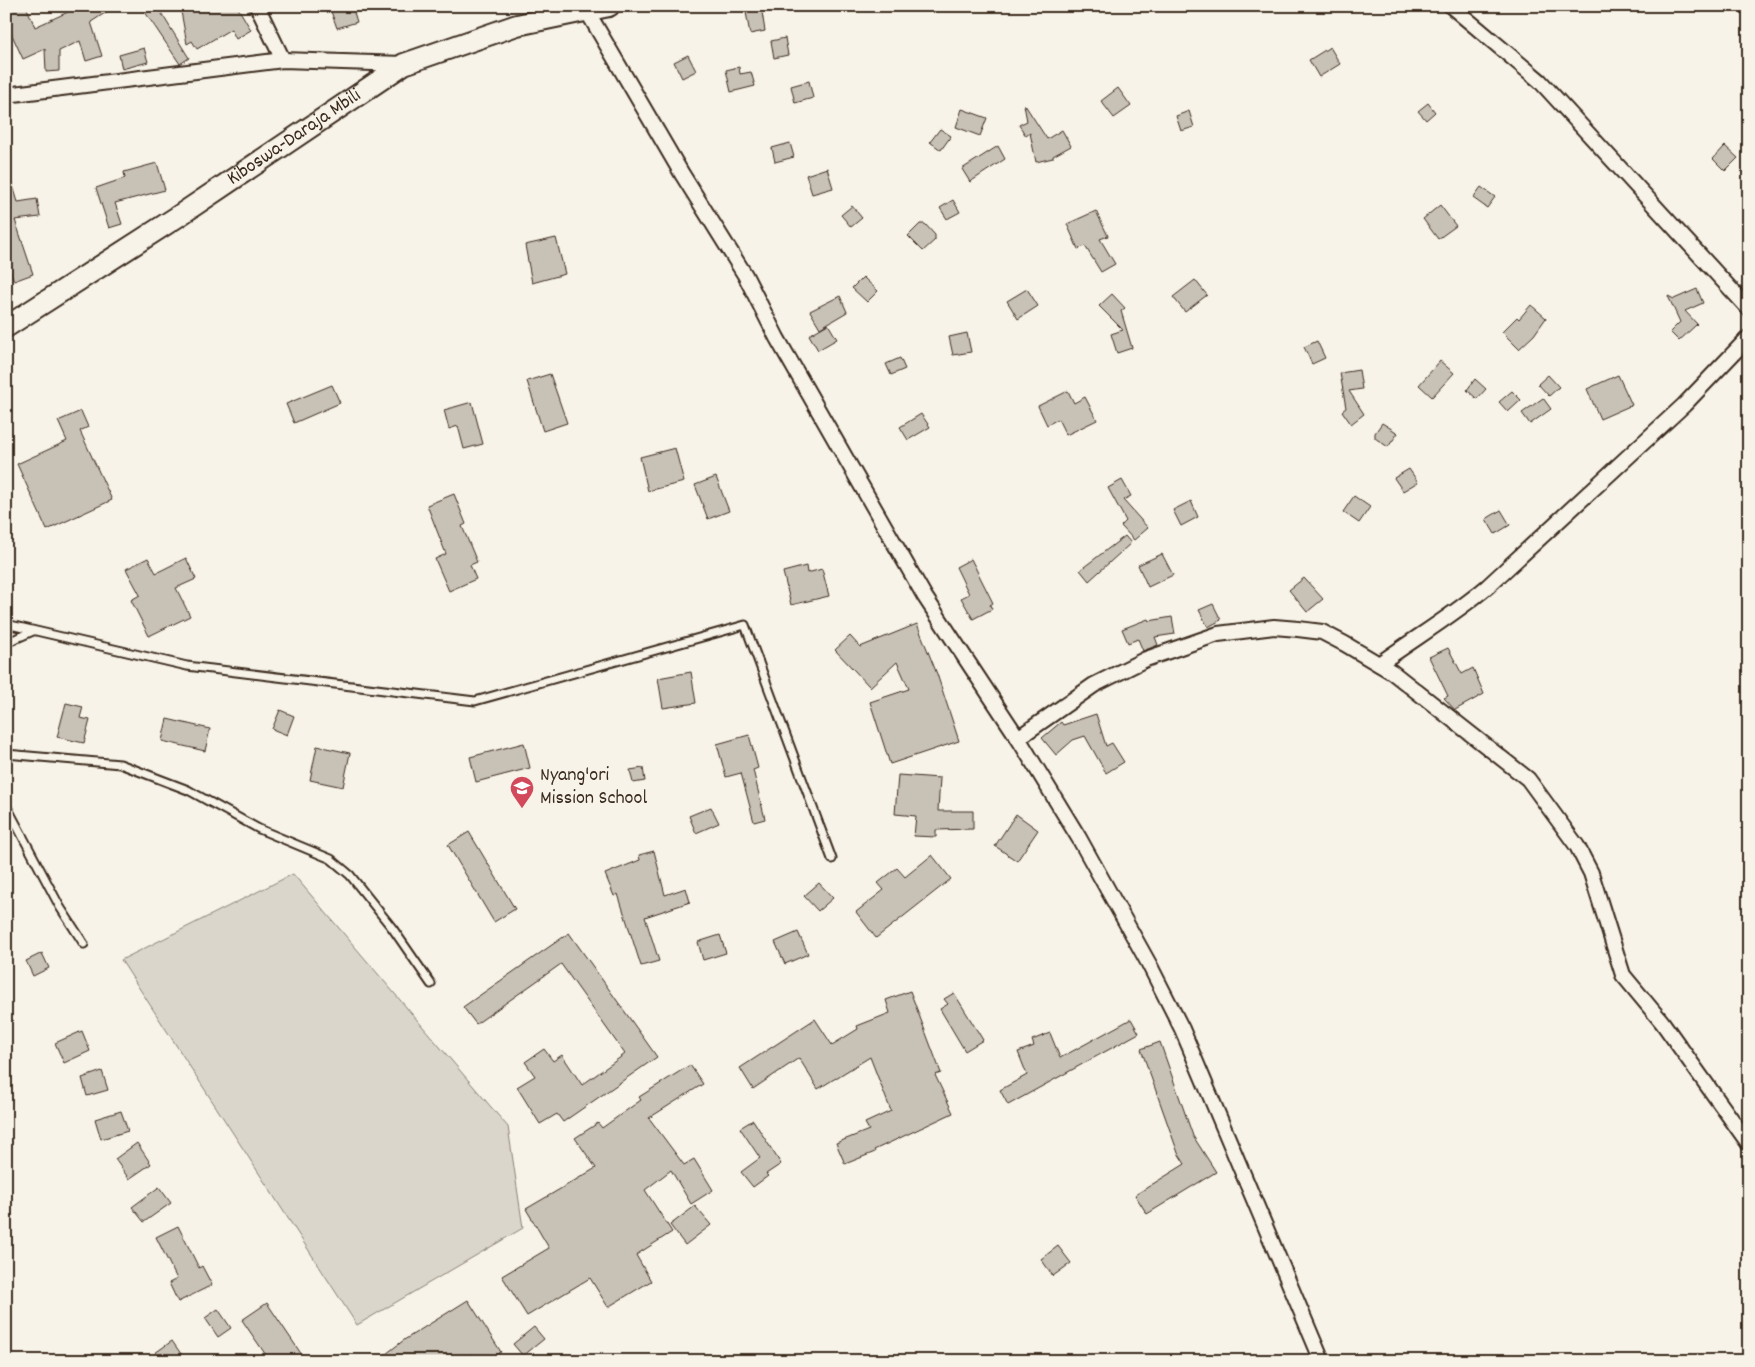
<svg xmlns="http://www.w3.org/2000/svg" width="1755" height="1367" viewBox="0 0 1755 1367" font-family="Dekko,sans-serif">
  <rect width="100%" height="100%" fill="#f7f3e8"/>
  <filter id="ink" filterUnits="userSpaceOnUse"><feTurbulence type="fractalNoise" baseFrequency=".02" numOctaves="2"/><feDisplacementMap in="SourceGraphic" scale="10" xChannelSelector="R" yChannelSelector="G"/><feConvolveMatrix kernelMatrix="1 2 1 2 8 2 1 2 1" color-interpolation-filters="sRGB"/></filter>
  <g filter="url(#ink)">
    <polygon fill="#dbd6cb" stroke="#8b8074" points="293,874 508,1127 523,1228 357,1325 121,960"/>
    <g fill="#c8c1b6" stroke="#3b2a1e">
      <polygon points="6,6 26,6 35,27 68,12 65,6 116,6 91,22 102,56 86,61 80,41 59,51 59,71 46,72 45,49 23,59 6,22"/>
      <polygon points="141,6 157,6 189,58 180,64"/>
      <polygon points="180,6 237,6 251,30 236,39 231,29 197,49 192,41 187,44"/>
      <polygon points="329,6 346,6 347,11 353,9 357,22 337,28"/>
      <polygon points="761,6 765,31 750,34 745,7"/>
      <polygon points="785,38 788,55 774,58 771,41"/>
      <polygon points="1330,47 1340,64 1319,77 1309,60"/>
      <polygon points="144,48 148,62 122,69 119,55"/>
      <polygon points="688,55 696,71 682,78 674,62"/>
      <polygon points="739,67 740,74 751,72 755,86 731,92 726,70"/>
      <polygon points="809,81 813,98 795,103 791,86"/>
      <polygon points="1118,88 1131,106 1114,118 1101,101"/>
      <polygon points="1428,103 1435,112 1426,120 1418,111"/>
      <polygon points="1024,105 1025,105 1047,139 1062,130 1071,146 1053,156 1053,158 1036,162 1030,133 1026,136 1019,125 1027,121"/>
      <polygon points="962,109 987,118 980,136 956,127"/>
      <polygon points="1189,111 1194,127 1181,131 1176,116"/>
      <polygon points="940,129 951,136 941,150 930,142"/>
      <polygon points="790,143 794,157 775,162 772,148"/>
      <polygon points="998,146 1005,159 970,182 962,169"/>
      <polygon points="1725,146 1738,158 1725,171 1713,159"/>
      <polygon points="157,163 165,190 115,203 122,224 109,228 96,188 125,178 124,172"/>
      <polygon points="827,168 833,188 812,194 806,175"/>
      <polygon points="6,173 9,173 18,202 37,199 40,217 15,220 33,274 14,281 6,259"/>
      <polygon points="1481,187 1495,197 1487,208 1473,198"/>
      <polygon points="953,200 960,212 947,219 940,208"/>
      <polygon points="1440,205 1456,226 1438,239 1423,219"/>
      <polygon points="852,206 862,218 851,227 841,215"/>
      <polygon points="1096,211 1108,236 1100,239 1115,264 1101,272 1085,246 1078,249 1067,224"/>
      <polygon points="920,224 925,224 935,235 935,240 923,251 908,236"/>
      <polygon points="556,238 565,274 532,283 525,245"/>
      <polygon points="863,277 878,291 867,302 852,288"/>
      <polygon points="1195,280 1207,295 1185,312 1173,297"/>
      <polygon points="1027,289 1038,306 1018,319 1007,301"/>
      <polygon points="1697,289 1703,303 1685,311 1697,324 1679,341 1670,332 1680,322 1668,296 1674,299"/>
      <polygon points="1112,294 1125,308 1121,311 1132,348 1117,353 1111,334 1123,330 1099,306"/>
      <polygon points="840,296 847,312 820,328 810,311"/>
      <polygon points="1531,305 1546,318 1534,335 1519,349 1502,332 1517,317 1519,319"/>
      <polygon points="828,324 837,339 818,350 809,335"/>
      <polygon points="967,333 971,352 953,355 949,337"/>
      <polygon points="1317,341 1325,358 1312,364 1304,347"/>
      <polygon points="900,358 905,369 891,375 886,364"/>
      <polygon points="1440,361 1454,373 1432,397 1419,385"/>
      <polygon points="1359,370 1362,389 1349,391 1364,414 1351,424 1342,411 1346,408 1340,373"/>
      <polygon points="550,374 567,423 543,431 527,381"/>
      <polygon points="1548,375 1559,387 1549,396 1538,384"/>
      <polygon points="1618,375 1632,405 1600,419 1587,389"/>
      <polygon points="1475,379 1486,389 1477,399 1467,390"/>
      <polygon points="332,385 340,403 294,423 286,404"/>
      <polygon points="1068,391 1074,403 1085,397 1097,420 1066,435 1058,419 1047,425 1038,406"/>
      <polygon points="1512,391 1521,400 1508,412 1499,402"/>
      <polygon points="1543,398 1551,409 1530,424 1522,413"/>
      <polygon points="472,402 483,444 464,449 458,426 449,429 444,410"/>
      <polygon points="81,411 88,427 80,431 112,500 47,530 17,464 67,441 58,421"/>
      <polygon points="921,414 930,427 908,440 900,427"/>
      <polygon points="1382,423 1398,433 1388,447 1375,438 1375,433"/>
      <polygon points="675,448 684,482 648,491 640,457"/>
      <polygon points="1409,469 1418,482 1403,491 1394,478"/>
      <polygon points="716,477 729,511 708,519 695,485"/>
      <polygon points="1122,480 1131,496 1123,500 1148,528 1134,540 1121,526 1126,521 1108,488"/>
      <polygon points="454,494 466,524 462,526 477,562 470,565 476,579 449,591 435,559 446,554 427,505"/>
      <polygon points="1354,496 1370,507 1359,523 1343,512"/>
      <polygon points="1191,501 1198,517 1181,526 1173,510"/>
      <polygon points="1501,510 1510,525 1495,534 1486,519"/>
      <polygon points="1125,536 1131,543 1089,581 1080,570"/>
      <polygon points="1162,554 1173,575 1148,587 1138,565"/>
      <polygon points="148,558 156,573 186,558 196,579 176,588 190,616 149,636 131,600 140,595 126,569"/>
      <polygon points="971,559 993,603 990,605 992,609 973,619 961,598 969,594 956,567"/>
      <polygon points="806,566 807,573 822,569 829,596 791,605 783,572"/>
      <polygon points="1304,578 1323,599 1307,612 1289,590"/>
      <polygon points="1213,604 1221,620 1208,627 1199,610"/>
      <polygon points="1172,617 1175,634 1155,637 1158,645 1143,651 1138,639 1128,643 1122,629 1148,619 1149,621"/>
      <polygon points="917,624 937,674 959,741 890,764 870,702 909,689 897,662 870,687 835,650 850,636 860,647"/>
      <polygon points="1448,648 1462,674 1473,668 1484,694 1455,710 1444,698 1448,696 1429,657"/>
      <polygon points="691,672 696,703 663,708 658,678"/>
      <polygon points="66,703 83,707 80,718 90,720 84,743 57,737"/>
      <polygon points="280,710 294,716 287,735 272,729"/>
      <polygon points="1096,714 1106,746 1112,743 1124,762 1106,773 1085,736 1073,740 1056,755 1042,738 1061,722 1063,725"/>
      <polygon points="167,719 210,729 205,751 162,741"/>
      <polygon points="749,735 758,768 753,770 765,819 754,822 741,773 726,777 717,744"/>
      <polygon points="524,743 530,768 476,782 470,757"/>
      <polygon points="317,746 350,753 343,787 310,780"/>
      <polygon points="643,768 645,781 633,783 630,770"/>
      <polygon points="898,775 940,778 938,811 973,811 973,829 936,830 936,837 914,836 916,816 895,814"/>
      <polygon points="711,807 719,823 696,833 689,816"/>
      <polygon points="1016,814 1038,830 1017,861 995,846"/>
      <polygon points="469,832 515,909 494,922 448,845"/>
      <polygon points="654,851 665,895 686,888 690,902 645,917 659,961 641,966 618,894 614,896 605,874 640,860 639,855"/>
      <polygon points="932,855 951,879 876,938 856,912 884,890 878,883 897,868 905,877"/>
      <polygon points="819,883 833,898 818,911 804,896"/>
      <polygon points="798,932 808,954 785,964 775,942"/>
      <polygon points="569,933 657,1057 563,1122 557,1114 540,1124 517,1087 535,1076 525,1062 544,1049 553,1061 562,1055 582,1085 625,1054 561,964 476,1024 463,1007"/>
      <polygon points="720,935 726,953 703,960 698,942"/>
      <polygon points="42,953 49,968 33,976 26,961"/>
      <polygon points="910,991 941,1073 935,1075 953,1113 874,1150 875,1152 845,1164 836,1143 869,1130 865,1123 891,1111 870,1057 818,1089 799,1058 753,1089 740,1068 815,1019 832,1045 858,1029 857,1026 890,1013 886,1000"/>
      <polygon points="954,993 983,1040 965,1051 940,1009 948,1004 944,999"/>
      <polygon points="1131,1019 1139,1033 1008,1105 1000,1090 1027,1075 1018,1052 1034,1046 1032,1040 1050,1033 1060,1058"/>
      <polygon points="82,1031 90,1051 64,1063 55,1043"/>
      <polygon points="1160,1042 1193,1136 1216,1172 1147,1214 1135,1195 1185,1164 1178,1153 1141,1049"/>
      <polygon points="690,1065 703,1084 649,1118 684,1165 694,1159 713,1190 691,1204 671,1170 645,1190 672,1232 636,1255 651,1281 608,1307 590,1278 527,1316 502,1276 549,1248 526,1209 596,1168 575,1138 598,1123 602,1128 641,1100 639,1097"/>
      <polygon points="102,1071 108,1090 87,1096 82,1078"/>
      <polygon points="121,1111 128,1131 101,1139 95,1119"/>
      <polygon points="753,1120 781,1164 766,1174 768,1176 753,1187 741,1172 760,1158 740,1128"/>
      <polygon points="137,1143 151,1164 129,1179 115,1159"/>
      <polygon points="159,1187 171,1203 144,1222 132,1207"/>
      <polygon points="695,1206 711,1225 685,1245 670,1225"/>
      <polygon points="178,1226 199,1268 202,1266 212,1285 178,1302 169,1283 177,1279 156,1237"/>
      <polygon points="1058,1246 1071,1263 1053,1276 1041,1259"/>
      <polygon points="468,1300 501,1352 487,1361 476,1361 472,1354 462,1361 377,1361 404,1340"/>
      <polygon points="267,1303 306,1361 270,1361 242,1320"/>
      <polygon points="218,1309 231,1328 218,1337 205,1318"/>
      <polygon points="534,1327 544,1339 523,1356 513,1344"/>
      <polygon points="172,1341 186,1361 160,1361 155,1353"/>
    </g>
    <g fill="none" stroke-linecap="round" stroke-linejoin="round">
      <defs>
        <g id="lane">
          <polyline points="6,624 187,666 475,701 745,625 832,859"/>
          <polyline points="6,643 33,631"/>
          <polyline points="6,754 120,764 188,790 259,829 331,859 350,875 393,929 431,984"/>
          <polyline points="6,805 60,907 84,944"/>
        </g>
        <g id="street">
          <polyline points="257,6 283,60"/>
          <polyline points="1451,6 1540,81 1749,309"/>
          <polyline points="587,11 682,174 745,275 777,338 925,597 1018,738 1079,838 1149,964 1182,1029 1322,1361"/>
          <polyline points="6,95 283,60 403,64"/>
          <path d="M1379 664C1415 638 1454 615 1488 586L1684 405 1749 337"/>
          <polyline points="1018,738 1094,685 1146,659 1218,634 1274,627 1298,629 1322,632 1345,644 1392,672 1528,779 1577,846 1591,873 1623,975 1662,1022 1749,1144"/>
        </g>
        <g id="secondary">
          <path id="s1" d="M6 327 177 217 404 64 517 25 609 6"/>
        </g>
      </defs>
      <use href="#lane" stroke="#3b2a1e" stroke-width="11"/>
      <use href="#street" stroke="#3b2a1e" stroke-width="18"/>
      <use href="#secondary" stroke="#3b2a1e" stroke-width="24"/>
      <use href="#lane" stroke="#f7f3e8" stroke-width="7"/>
      <use href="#street" stroke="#f7f3e8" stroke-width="14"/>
      <use href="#secondary" stroke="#f7f3e8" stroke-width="20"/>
    </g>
  </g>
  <defs>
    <symbol id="school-pin" viewBox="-11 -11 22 30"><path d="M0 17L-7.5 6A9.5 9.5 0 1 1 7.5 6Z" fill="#d1495b" stroke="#f7f3e8"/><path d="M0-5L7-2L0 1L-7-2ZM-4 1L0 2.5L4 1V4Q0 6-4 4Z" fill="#fff"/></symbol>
  </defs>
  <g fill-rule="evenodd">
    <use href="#school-pin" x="508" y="774" width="28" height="38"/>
  </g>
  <g text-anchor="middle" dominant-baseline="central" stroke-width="4.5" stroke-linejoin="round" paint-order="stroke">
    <g font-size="20" fill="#3b2a1e" stroke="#f7f3e8">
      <text stroke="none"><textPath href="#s1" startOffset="345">Kiboswa-Daraja Mbili</textPath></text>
    </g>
    <g font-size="20" fill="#3b2a1e" stroke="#f7f3e8" text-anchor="start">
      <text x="540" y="776">Nyang'ori<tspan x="540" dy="23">Mission School</tspan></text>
    </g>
  </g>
  <rect width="1755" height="1367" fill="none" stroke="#f7f3e8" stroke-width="25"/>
  <rect x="12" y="12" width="1730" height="1342" fill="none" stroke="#3b2a1e" stroke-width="2" filter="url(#ink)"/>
</svg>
